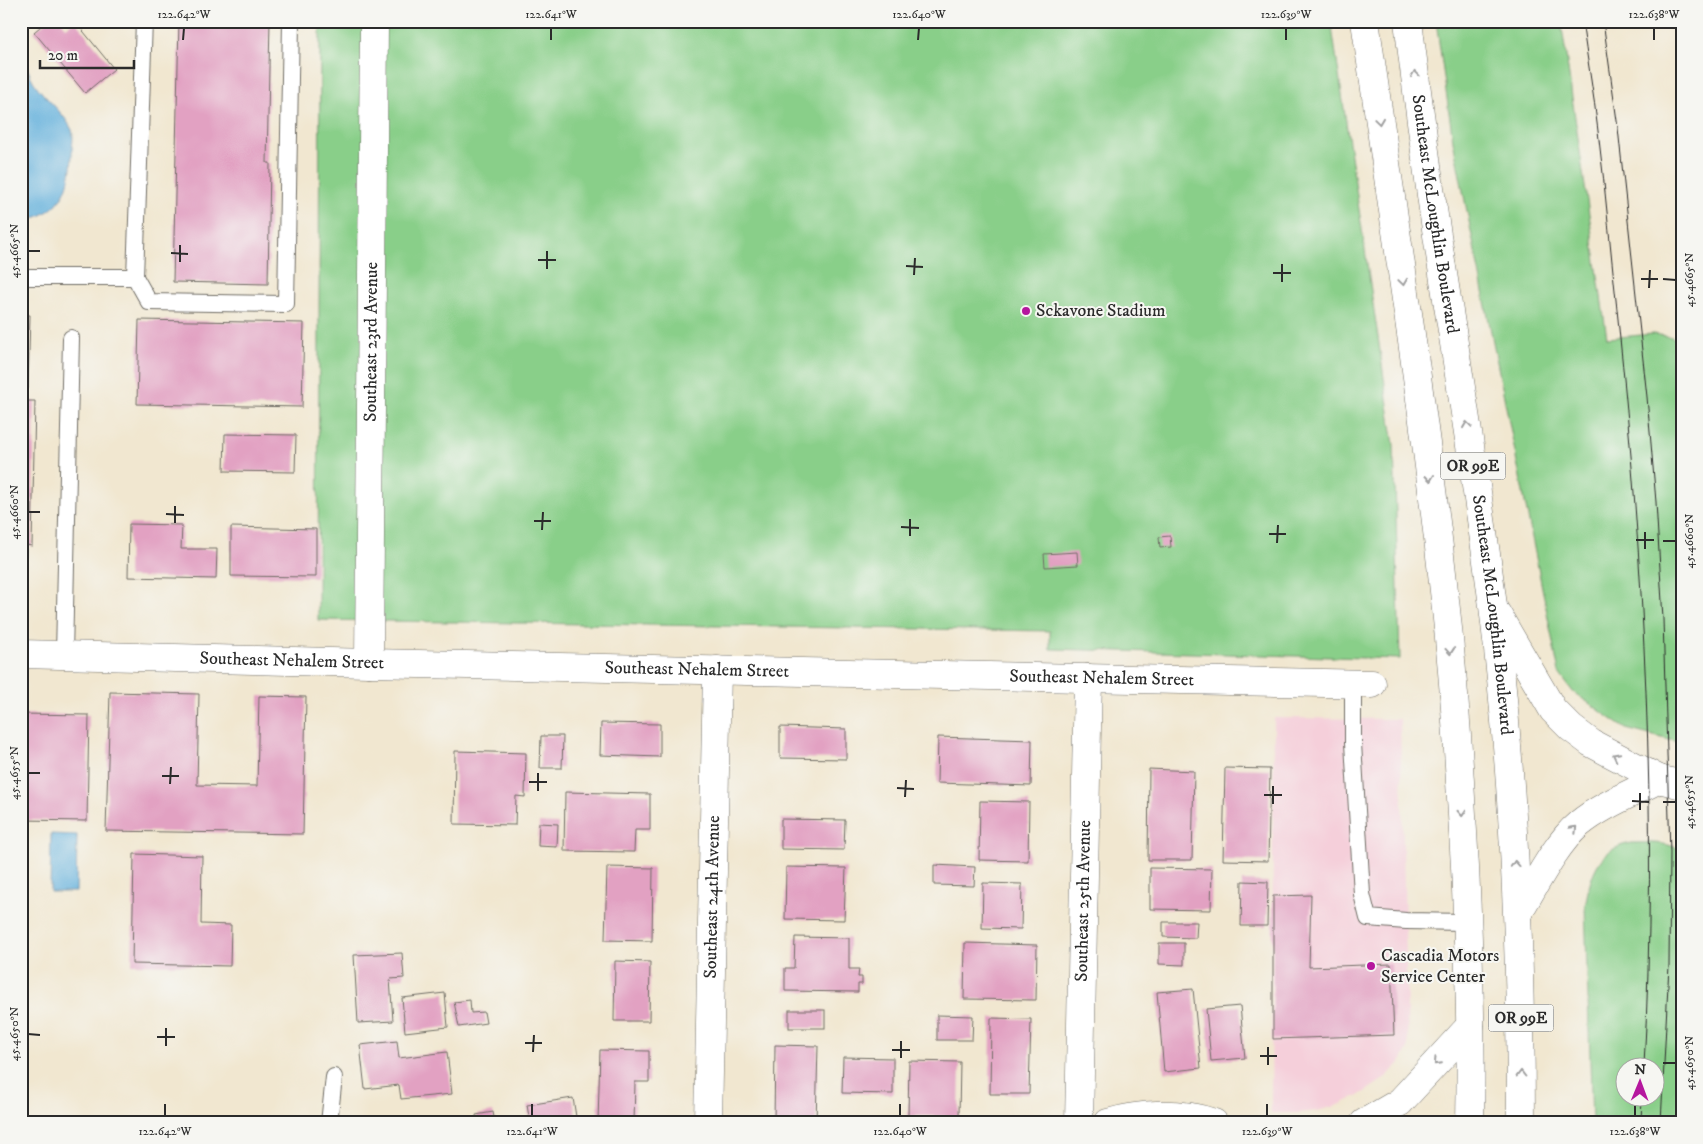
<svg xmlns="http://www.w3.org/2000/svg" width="1703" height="1144" viewBox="0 0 1703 1144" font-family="'IM FELL DW Pica',serif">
  <rect width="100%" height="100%" fill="#f6f6f2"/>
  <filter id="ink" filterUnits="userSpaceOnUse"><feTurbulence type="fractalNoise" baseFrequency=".02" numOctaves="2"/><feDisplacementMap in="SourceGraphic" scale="10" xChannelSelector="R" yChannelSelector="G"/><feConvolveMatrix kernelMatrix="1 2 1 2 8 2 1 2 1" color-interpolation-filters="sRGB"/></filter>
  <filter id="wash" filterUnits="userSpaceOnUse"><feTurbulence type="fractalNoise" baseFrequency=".0096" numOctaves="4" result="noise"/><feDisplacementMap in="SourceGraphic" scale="20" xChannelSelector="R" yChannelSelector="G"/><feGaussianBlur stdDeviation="1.12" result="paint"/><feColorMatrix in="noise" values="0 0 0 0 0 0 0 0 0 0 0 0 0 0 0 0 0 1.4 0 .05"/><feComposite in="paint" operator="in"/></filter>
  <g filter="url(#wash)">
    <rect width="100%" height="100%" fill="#f1e7d0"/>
    <polygon fill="#f5cfda" points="1274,718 1400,719 1408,1049 1400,1063 1384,1079 1363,1093 1339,1105 1317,1111 1297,1113 1271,1113"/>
    <g fill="#89cf89" stroke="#5a7d5a" fill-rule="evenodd">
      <polygon points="320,21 1331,21 1394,445 1400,659 1050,649 1050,631 318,620"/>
      <polygon points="1436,21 1561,21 1607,338 1653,334 1672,337 1682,344 1682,743 1626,729 1573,692 1559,673 1453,141"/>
      <path d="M1632 843C1648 843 1667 841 1682 851V1123H1592L1585 906C1589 886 1594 857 1616 848 1621 845 1627 844 1632 843ZM1656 1066V1096H1626V1066Z"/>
    </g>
    <g fill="#63b0dc" stroke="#476e84">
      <path d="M21 38C24 56 26 73 38 88 49 102 64 113 72 130 74 136 72 146 72 153 71 191 61 213 21 222Z"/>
      <polygon points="51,834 77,835 76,892 50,892"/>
    </g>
    <g id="blocks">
      <g fill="#e2a1c2">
        <polygon points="47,21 61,21 66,27 75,21 114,69 85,93 34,32"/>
        <polygon points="179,21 270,21 267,163 270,163 268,284 173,282"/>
        <polygon points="21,315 30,315 28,389 21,389"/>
        <polygon points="139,320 304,323 302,407 137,404"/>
        <polygon points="21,401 35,401 32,546 26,545 25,576 21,576"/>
        <polygon points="225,434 296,435 295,472 224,471"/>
        <polygon points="129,524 182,525 181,549 217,549 216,579 128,577"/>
        <polygon points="231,527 316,529 316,577 231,576"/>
        <polygon points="1170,536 1171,547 1160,548 1159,537"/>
        <polygon points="1077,552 1078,565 1045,567 1044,554"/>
        <polygon points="110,692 199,694 197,785 257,786 259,696 306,697 303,834 106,831"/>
        <polygon points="21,714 89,715 87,821 21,820"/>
        <polygon points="601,723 660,724 660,757 600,755"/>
        <polygon points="780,727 846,729 846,759 780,758"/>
        <polygon points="541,736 563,736 562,768 540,768"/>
        <polygon points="938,737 1032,740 1031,786 937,783"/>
        <polygon points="455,751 526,753 525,797 516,796 515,825 454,824"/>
        <polygon points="1225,768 1270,769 1268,861 1223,860"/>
        <polygon points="1149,769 1194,771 1192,860 1148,860"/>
        <polygon points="565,792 650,794 650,830 635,830 634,852 564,851"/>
        <polygon points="980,801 1029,802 1028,861 979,860"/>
        <polygon points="781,819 845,820 844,850 781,849"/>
        <polygon points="539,823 558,824 557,847 538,846"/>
        <polygon points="134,854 202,856 201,924 231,925 230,966 132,964"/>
        <polygon points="934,865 975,867 974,886 934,885"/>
        <polygon points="607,867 653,868 652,941 605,940"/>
        <polygon points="786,867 846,868 844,920 785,919"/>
        <polygon points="1150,868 1212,869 1211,910 1150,909"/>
        <polygon points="1242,881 1268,882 1267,926 1241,926"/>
        <polygon points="983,883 1022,884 1021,929 982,928"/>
        <polygon points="1311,895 1309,967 1391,964 1394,1035 1273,1039 1273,896"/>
        <polygon points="1163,922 1197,922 1196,938 1163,937"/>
        <polygon points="795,937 849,938 849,969 859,969 858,977 862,977 862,984 858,984 858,992 785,991 785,968 794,968"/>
        <polygon points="965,943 1037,945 1036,1000 964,999"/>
        <polygon points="1159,943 1184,943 1184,965 1159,964"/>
        <polygon points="402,953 404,978 390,979 393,1021 358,1023 354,955"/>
        <polygon points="615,961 650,962 649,1021 614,1021"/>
        <polygon points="1193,989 1201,1068 1164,1072 1157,992"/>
        <polygon points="445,993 448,1027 405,1032 402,998"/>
        <polygon points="470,1000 471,1013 484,1012 486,1023 459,1027 454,1002"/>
        <polygon points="1240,1006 1245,1058 1211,1061 1206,1009"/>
        <rect x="789" y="1010" width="36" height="18"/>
        <polygon points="937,1015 973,1016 972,1040 937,1040"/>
        <polygon points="991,1018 1031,1019 1029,1094 990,1094"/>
        <polygon points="397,1041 399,1058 447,1052 452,1094 401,1099 399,1085 365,1089 360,1045"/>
        <polygon points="775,1045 818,1046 816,1123 774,1123"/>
        <polygon points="600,1050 649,1051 649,1082 635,1082 634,1123 598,1123"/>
        <polygon points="843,1057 893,1058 893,1094 842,1093"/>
        <polygon points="909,1061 960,1062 959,1116 908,1116"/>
        <polygon points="573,1098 577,1123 530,1123 527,1105"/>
        <polygon points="493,1112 495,1123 477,1123 476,1115"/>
      </g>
    </g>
  </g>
  <g filter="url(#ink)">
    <use href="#blocks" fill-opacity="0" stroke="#706d65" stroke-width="1"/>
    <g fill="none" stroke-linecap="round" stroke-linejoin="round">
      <defs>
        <g id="service">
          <polyline points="144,21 135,277 149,302 286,304 291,21"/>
          <polyline points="21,277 135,277"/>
          <polyline points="64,655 71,338"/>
          <polyline points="1353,684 1353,743 1362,894 1368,918 1406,921 1467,922"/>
          <polyline points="329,1123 334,1077"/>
        </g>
        <g id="minor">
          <path id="s1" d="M21 654 369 663 1372 684"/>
          <path id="s2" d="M369 663 374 21"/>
          <path id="s3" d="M708 1123 717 670"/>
          <path id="s4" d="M1079 1123 1088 678"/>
        </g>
        <g id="primary">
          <path d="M1108 1123C1141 1113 1181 1111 1214 1123"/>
          <polyline points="1364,1123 1400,1102"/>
        </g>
        <g id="trunk">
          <path d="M1365 21C1393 214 1424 407 1445 600 1455 689 1460 778 1465 867 1469 952 1472 1037 1470 1123"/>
          <path id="s5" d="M1408 21C1416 84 1424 146 1433 209 1453 341 1476 473 1493 606 1514 777 1521 950 1521 1123"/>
          <polyline points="1497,614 1553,710 1571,728 1591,743 1659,779 1682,785"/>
          <path d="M1518 913C1534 887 1556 843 1579 824 1602 805 1633 793 1659 779"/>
          <polyline points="1400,1102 1470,1026"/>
        </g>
      </defs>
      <use href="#service" stroke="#706d65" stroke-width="18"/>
      <use href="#minor" stroke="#706d65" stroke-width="29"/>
      <use href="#primary" stroke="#706d65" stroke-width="29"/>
      <use href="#trunk" stroke="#706d65" stroke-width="29"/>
      <use href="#service" stroke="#fff" stroke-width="16"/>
      <use href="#minor" stroke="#fff" stroke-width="28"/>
      <use href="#primary" stroke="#fff" stroke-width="28"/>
      <use href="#trunk" stroke="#fff" stroke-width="28"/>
      <g stroke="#2b2b2b" stroke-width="1">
        <path d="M1582 21C1587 58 1594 94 1598 131 1606 194 1611 257 1618 319 1644 567 1658 817 1644 1066"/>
        <polyline points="1603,21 1618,128 1647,397 1656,502 1663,619 1670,853 1669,965 1661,1123"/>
        <polyline points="1641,1123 1642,1096"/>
      </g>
    </g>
    <defs><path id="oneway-chevron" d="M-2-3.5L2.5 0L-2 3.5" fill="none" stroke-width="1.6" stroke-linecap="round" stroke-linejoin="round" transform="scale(1.25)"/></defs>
    <g stroke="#a0a0a0">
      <use href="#oneway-chevron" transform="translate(1415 74) rotate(-98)"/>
      <use href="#oneway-chevron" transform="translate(1379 121) rotate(82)"/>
      <use href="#oneway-chevron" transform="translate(1403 282) rotate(82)"/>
      <use href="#oneway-chevron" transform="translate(1467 425) rotate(-98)"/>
      <use href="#oneway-chevron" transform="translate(1430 478) rotate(83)"/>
      <use href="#oneway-chevron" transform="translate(1450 651) rotate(85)"/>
      <use href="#oneway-chevron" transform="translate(1616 756) rotate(-153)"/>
      <use href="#oneway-chevron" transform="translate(1462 813) rotate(87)"/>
      <use href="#oneway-chevron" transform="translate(1574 829) rotate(-45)"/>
      <use href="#oneway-chevron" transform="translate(1515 864) rotate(-94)"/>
      <use href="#oneway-chevron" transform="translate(1437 1062) rotate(133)"/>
      <use href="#oneway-chevron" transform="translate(1521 1074) rotate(-90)"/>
    </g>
  </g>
  <path fill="none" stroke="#2b2b2b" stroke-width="2" d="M183 40 184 28M551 40V28M918 40 919 28M1286 40V28M1654 40V28M28 251H40M171 253 188 254M538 260H556M180 262V245M906 266 923 267M547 269V251M1273 273H1291M914 275 915 258M1641 279H1658M1663 279 1676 280M1282 282V264M1649 288 1650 270M28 512H40M166 514 184 515M534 521H551M175 523V506M901 527 919 528M542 530 543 512M1269 534H1286M910 536V519M1636 540H1654M1663 541H1676M1277 543 1278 525M1645 549V532M28 773H40M162 776H179M529 782H547M170 784 171 767M897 788 914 789M538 791V773M1264 795H1282M905 797 906 780M1632 801 1649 802M1663 802H1676M1273 804V786M1640 810V793M28 1034 40 1035M157 1037H175M525 1043H542M166 1046V1028M892 1050H910M533 1052 534 1035M1260 1056H1277M901 1058V1041M1663 1063H1676M1268 1065V1047M165 1116V1104M532 1116V1104M900 1116V1104M1267 1116V1104M1635 1116V1104"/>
  <g fill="#b5179e" stroke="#f6f6f2" stroke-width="2">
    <circle cx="1026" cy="311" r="5"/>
    <circle cx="1371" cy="966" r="5"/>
  </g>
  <g text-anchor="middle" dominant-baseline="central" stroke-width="4" stroke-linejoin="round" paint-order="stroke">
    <g fill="#f6f6f2" stroke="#686867" stroke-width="1">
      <rect x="1440.5" y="452.5" width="65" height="27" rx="4"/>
      <rect x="1488.5" y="1004.5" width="65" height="27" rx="4"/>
    </g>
    <g font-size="16" font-weight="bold" fill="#2b2b2b">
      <text x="1473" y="466">OR 99E</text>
      <text x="1521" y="1018">OR 99E</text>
    </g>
    <g font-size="18" fill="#2b2b2b" stroke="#f6f6f2">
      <text stroke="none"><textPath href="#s5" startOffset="195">Southeast McLoughlin Boulevard</textPath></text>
      <text stroke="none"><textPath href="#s2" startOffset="321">Southeast 23rd Avenue</textPath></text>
      <text stroke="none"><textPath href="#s5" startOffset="600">Southeast McLoughlin Boulevard</textPath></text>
      <text stroke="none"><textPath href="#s1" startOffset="271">Southeast Nehalem Street</textPath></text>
      <text stroke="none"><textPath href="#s1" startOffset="676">Southeast Nehalem Street</textPath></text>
      <text stroke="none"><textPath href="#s1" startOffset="1081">Southeast Nehalem Street</textPath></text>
      <text stroke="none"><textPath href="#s3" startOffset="226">Southeast 24th Avenue</textPath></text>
      <text stroke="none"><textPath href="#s4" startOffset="222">Southeast 25th Avenue</textPath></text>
    </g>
    <g font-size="18" fill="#2b2b2b" stroke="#f6f6f2" text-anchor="start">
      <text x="1036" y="311">Sckavone Stadium</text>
      <text x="1381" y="956">Cascadia Motors<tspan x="1381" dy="21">Service Center</tspan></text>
    </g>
  </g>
  <rect width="1703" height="1144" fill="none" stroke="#f6f6f2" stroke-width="55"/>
  <g transform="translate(1640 1082) rotate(1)"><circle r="24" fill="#f6f6f2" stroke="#a5a5a2"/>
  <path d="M0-4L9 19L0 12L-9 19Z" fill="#b5179e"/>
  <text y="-8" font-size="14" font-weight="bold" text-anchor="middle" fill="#2b2b2b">N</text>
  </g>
  <path d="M40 60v8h94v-8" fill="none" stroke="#2b2b2b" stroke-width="2.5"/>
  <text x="48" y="60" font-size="15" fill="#2b2b2b" stroke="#f6f6f2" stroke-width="4" paint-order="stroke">20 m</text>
  <rect x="28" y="28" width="1648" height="1088" fill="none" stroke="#2b2b2b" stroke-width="2"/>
  <g font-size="12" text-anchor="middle" fill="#2b2b2b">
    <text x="184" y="18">122.642°W</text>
    <text x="551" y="18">122.641°W</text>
    <text x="919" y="18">122.640°W</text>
    <text x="1286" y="18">122.639°W</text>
    <text x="1654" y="18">122.638°W</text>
    <text transform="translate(14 251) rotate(-90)" y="4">45.4665°N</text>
    <text transform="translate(1689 280) rotate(-90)" y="4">45.4665°N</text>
    <text transform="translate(14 512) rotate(-90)" y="4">45.4660°N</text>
    <text transform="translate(1689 541) rotate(-90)" y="4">45.4660°N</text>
    <text transform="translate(14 773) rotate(-90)" y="4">45.4655°N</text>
    <text transform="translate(1689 802) rotate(-90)" y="4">45.4655°N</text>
    <text transform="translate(14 1034) rotate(-90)" y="4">45.4650°N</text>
    <text transform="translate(1689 1063) rotate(-90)" y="4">45.4650°N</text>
    <text x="165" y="1135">122.642°W</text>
    <text x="532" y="1135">122.641°W</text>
    <text x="900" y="1135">122.640°W</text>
    <text x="1267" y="1135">122.639°W</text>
    <text x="1635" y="1135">122.638°W</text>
  </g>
</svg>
